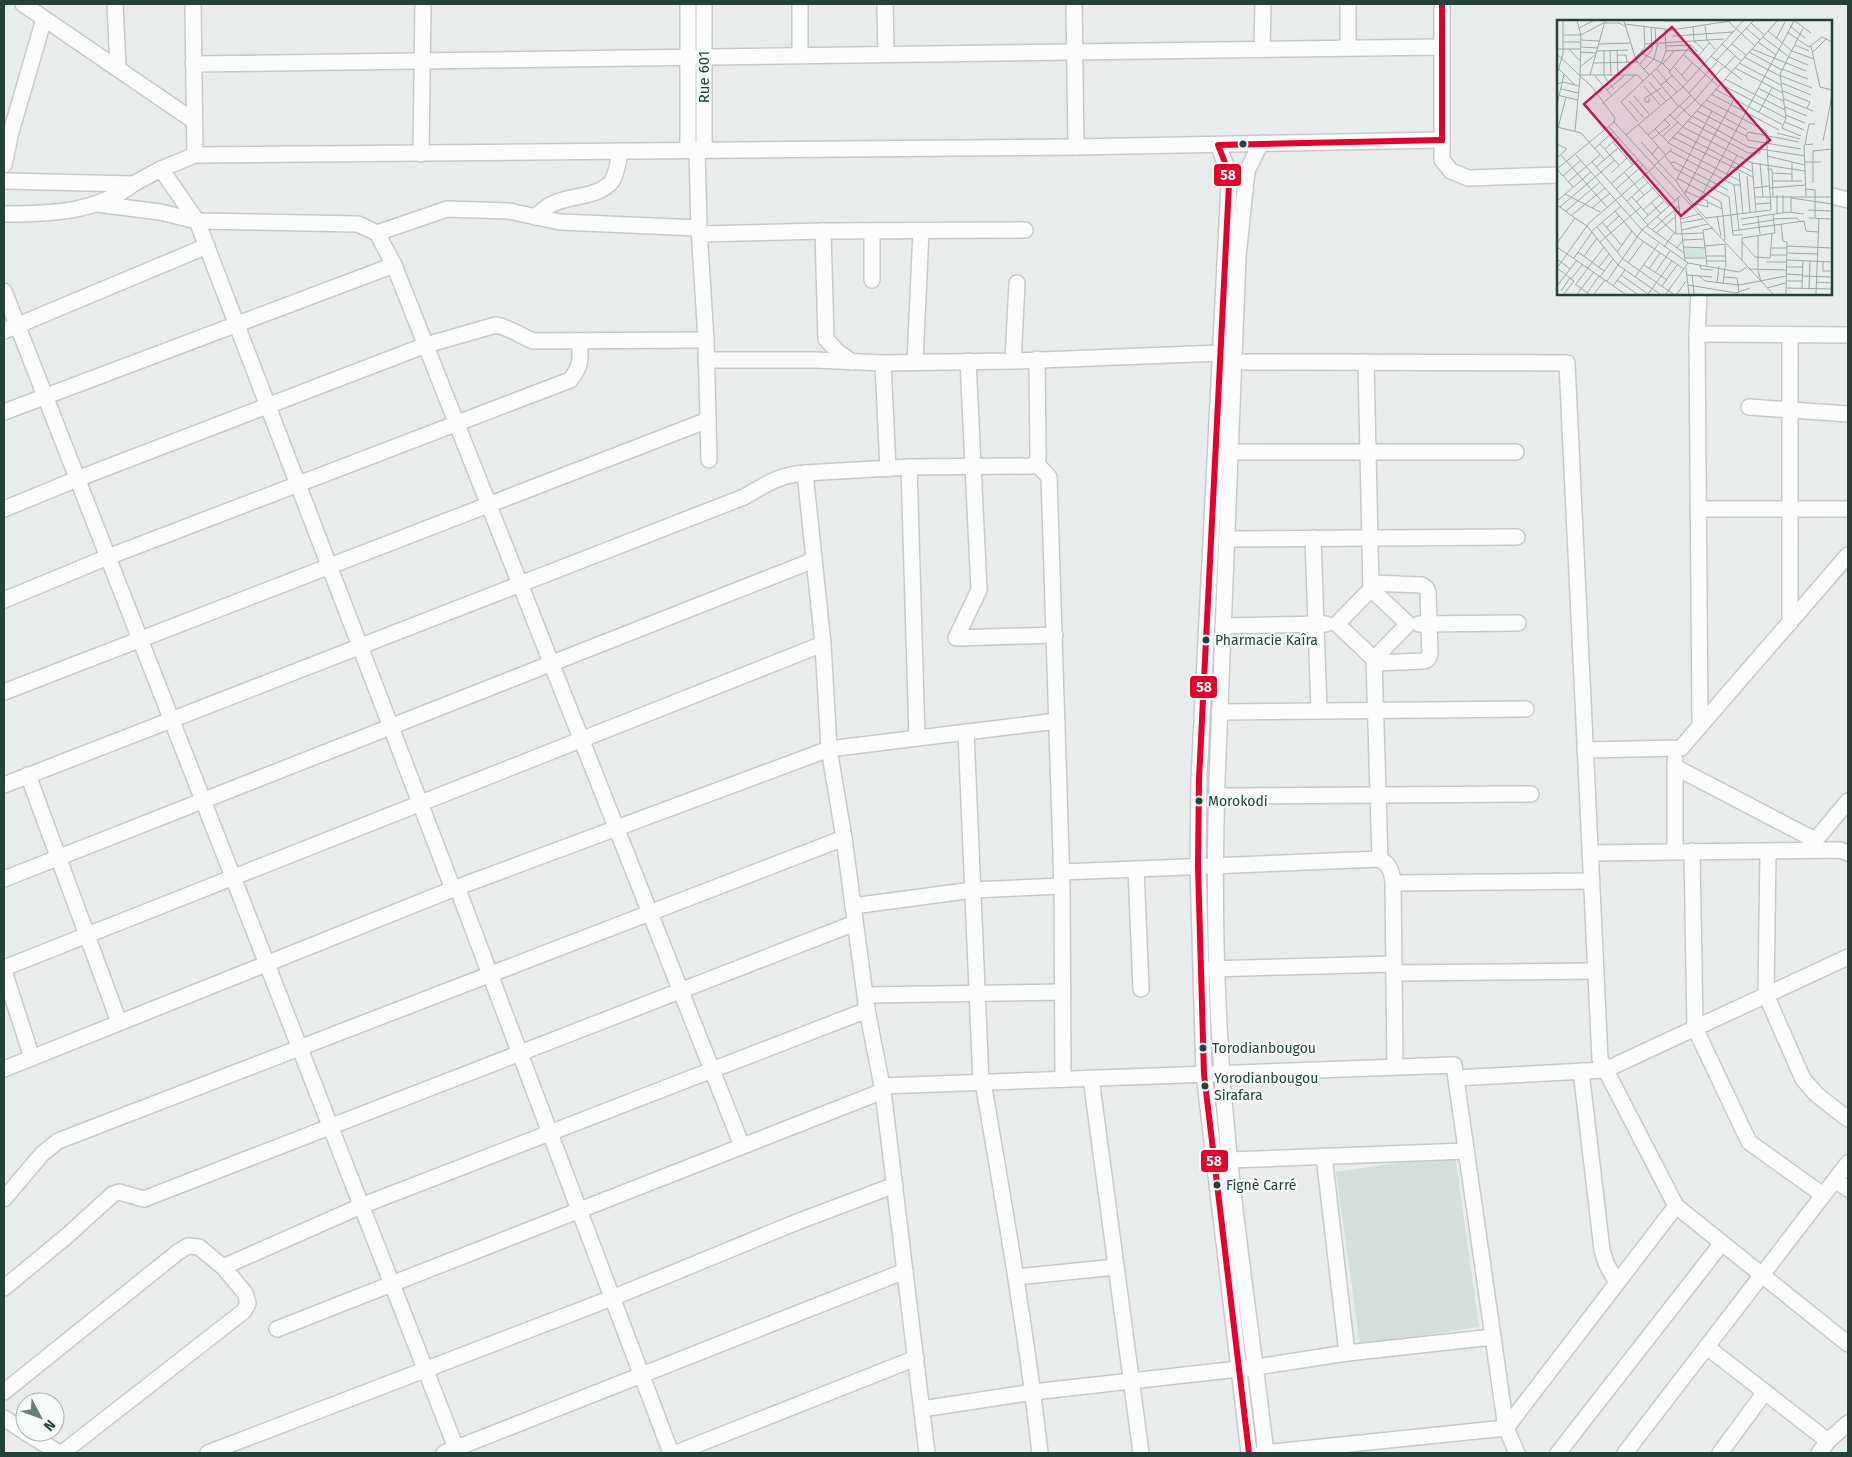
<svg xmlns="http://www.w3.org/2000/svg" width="1852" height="1457" viewBox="0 0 1852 1457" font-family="'Fira Sans',sans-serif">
  <rect width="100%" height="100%" fill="#e8edeb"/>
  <polygon fill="#d6dedb" points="1455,1154 1479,1327 1360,1345 1336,1172"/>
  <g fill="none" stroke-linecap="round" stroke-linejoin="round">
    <defs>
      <g id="minor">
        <polyline points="23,4 194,121"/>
        <polyline points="115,4 118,68"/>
        <polyline points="193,4 195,155"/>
        <polyline points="688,4 688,150"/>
        <polyline points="704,4 704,150"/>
        <polyline points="800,4 800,55"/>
        <polyline points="885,4 886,54"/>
        <polyline points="1074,4 1076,147"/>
        <polyline points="1348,4 1348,48"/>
        <polyline points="1442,4 1442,160 1451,171 1468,178 1558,175"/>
        <polyline points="1262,49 1263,4"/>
        <polyline points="193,64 1442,47"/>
        <path d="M1261 143 1247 171 1238 257 1217 780C1214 878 1215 977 1222 1074 1231 1201 1251 1327 1266 1453"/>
        <polyline points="1218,145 1226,165 1229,184 1199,779 1198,867 1204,1074 1249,1453"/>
        <polyline points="697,150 699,228 706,340 709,460"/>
        <polyline points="421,154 423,4"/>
        <polyline points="4,165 11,132 44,19"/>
        <polyline points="161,169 197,221 453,889"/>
        <polyline points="4,181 133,184 161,169 195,155 1076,147 1442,140"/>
        <polyline points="1831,196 1848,200"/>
        <polyline points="97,204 160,212 197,221 358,224 377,233 394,265 742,1146"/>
        <path d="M4 214C49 214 96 213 133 184"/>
        <path d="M535 217C540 213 545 208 550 205 569 194 598 199 612 181 617 173 618 160 621 151"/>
        <polyline points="823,231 1025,230"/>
        <polyline points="872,231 872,280"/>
        <polyline points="377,233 447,209 509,211 560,222 699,228"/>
        <polyline points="699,234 823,231 826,339 839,353 852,362"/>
        <polyline points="4,291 458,1453"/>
        <polyline points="1699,294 1697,334 1700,726"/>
        <polyline points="4,331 207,246"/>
        <polyline points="1697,334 1848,335"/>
        <polyline points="706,360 815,360 883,363 1013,361 1220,353"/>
        <polyline points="968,361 979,590 956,638 1055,635"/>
        <polyline points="1013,361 1017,283"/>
        <polyline points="915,362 921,231"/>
        <polyline points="1244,362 1567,363 1600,1059 1676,1206 1848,1344"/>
        <polyline points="1366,362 1371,589"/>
        <polyline points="883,363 888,469"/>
        <polyline points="1749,407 1848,414"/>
        <polyline points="4,412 394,265"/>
        <polyline points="1230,452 1516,452"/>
        <polyline points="1036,463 1049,477 1062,886 1063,1079"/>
        <polyline points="909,467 917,737"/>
        <polyline points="805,473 909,467 1033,466 1038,459 1038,456 1037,359"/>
        <path d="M4 509 77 479 426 345 496 325C506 326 523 337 533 341L706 340"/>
        <polyline points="1698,509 1848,509"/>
        <polyline points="1313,538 1319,711"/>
        <polyline points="1227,539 1517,537"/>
        <polyline points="1371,583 1422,585 1426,588 1428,592 1430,654 1428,659 1424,661 1374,663"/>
        <path d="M4 600 108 557 570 380C582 365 581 359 579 341"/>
        <polyline points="1790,623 1790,335"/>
        <polyline points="1419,624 1518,623"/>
        <polyline points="1223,626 1326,624"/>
        <polyline points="1374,659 1408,624 1371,589 1337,624 1374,659 1380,859"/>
        <polyline points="4,692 708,420"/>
        <polyline points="1219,712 1526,709"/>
        <polyline points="966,732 981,1082"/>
        <polyline points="1585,750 1681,748 1848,555"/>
        <polyline points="1675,760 1675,852"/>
        <polyline points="1675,767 1815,840"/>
        <polyline points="28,775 119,1022"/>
        <path d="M4 785 744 497C767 484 778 475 805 473L823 644 829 749 844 838 867 1010 883 1091 927 1453"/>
        <polyline points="1216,796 1531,794"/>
        <polyline points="1809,848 1848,801"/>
        <polyline points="1692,851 1695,1028 1749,1142 1823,1195"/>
        <polyline points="1768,851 1766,995 1803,1079 1817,1095 1848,1119"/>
        <polyline points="1590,853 1840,850 1848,853"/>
        <polyline points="1136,869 1141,989"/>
        <path d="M1062 872 1380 859C1390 865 1392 872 1393 883L1395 1067"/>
        <polyline points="4,879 814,560"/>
        <polyline points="1393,883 1592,881"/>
        <polyline points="457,887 671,1453"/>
        <polyline points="853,906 973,890 1062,886"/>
        <polyline points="4,968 823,644"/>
        <polyline points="1208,969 1394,964"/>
        <polyline points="4,971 32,1058"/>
        <polyline points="1394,973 1596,971"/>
        <polyline points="865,995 1063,992"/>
        <polyline points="4,1069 453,889 829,749 1057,721"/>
        <polyline points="1581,1071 1602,1250 1606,1263 1617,1283"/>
        <polyline points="1091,1078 1141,1453"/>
        <polyline points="1456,1078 1605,1070 1848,957"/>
        <path d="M983 1082C1004 1205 1026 1329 1040 1453"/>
        <polyline points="882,1086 1454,1065 1506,1428 1517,1453"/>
        <polyline points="1324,1156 1347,1353"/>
        <polyline points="1230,1160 1466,1151"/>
        <polyline points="1835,1180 1848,1189"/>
        <polyline points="4,1199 42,1154 58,1141 844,838"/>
        <polyline points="223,1267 361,1206 867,1010"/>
        <polyline points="1016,1277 1116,1267"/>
        <polyline points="4,1288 68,1235 113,1194 119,1192 144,1199 855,923"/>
        <polyline points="277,1329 883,1091"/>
        <polyline points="1707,1347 1828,1441"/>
        <polyline points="4,1392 178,1252 188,1246 199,1247 223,1267 245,1293 248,1303 244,1311 62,1453"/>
        <polyline points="922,1409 1033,1392 1256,1367 1347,1353 1493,1337"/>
        <polyline points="4,1418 25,1432"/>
        <polyline points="25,1432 59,1453"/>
        <polyline points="208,1453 612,1298 797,1222 895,1185"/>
        <polyline points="444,1453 905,1271"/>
        <polyline points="676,1453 916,1358"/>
        <polyline points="1262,1453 1506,1428 1676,1206"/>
        <polyline points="1558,1453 1722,1243"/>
        <polyline points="1625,1453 1848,1163"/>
        <polyline points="1720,1453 1765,1392"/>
        <polyline points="1819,1453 1828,1441 1848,1423"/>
      </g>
    </defs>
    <use href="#minor" stroke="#c5cac8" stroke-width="18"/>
    <use href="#minor" stroke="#fcfcfc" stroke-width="15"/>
    <defs>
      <g id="bus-1">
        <polyline points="1442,4 1442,140"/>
        <polyline points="1249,1453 1204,1074 1198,867 1199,779 1229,184 1226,165 1218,145 1442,140"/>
      </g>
    </defs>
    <use href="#bus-1" stroke="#f7fbf9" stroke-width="10"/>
    <use href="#bus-1" stroke="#e4002b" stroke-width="6"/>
  </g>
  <g fill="#24423a" stroke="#f7fbf9" stroke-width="2">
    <circle cx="1243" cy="144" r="4.5"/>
    <circle cx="1206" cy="640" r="4.5"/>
    <circle cx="1199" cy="801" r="4.5"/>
    <circle cx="1203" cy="1048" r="4.5"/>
    <circle cx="1205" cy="1086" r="4.5"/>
    <circle cx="1217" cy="1185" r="4.5"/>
  </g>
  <g text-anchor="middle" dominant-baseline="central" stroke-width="4.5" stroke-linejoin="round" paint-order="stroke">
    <g font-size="14" fill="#24423a" stroke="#f7fbf9" text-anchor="start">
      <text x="1215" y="640">Pharmacie Kaîra</text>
      <text x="1208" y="801">Morokodi</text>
      <text x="1212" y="1048">Torodianbougou</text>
      <text x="1214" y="1078">Yorodianbougou<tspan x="1214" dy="17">Sirafara</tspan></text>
      <text x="1226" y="1185">Fignè Carré</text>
    </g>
    <g font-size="15" fill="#24423a" stroke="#f7fbf9">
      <text transform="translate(704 77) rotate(-90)">Rue 601</text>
    </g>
  </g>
  <g transform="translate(1557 20)">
    <rect width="275" height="275" fill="#e8edeb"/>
    <path d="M127 228 147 229 148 237H128Z" fill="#d1e6d8"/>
    <path fill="none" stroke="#9aa9a4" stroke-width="1" d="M67 1 79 40 92 55M106 1H123M238 1 254 13M172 2 198 26M48 3H62L69 7M194 3 207 15M68 4 115 10 173 1M148 6 150 20 158 29M233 6 248 18M136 7 137 21 147 30M22 8 36 1M98 8 99 23M189 8 203 20M211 11 235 31 257 39M230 12 252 27 265 17 275 22M6 15H24L48 2M116 16 176 12M206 17 232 37 251 45M219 19 228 2M24 20 43 21M6 22H24M201 22 219 35M42 24 74 23M88 24 167 19M165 24 184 41M175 24 189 35M134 25 112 52 144 86M238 25 252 31M109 26 134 25 141 32M254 26 263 67 275 70M24 27 41 28M0 29H24M12 29 23 41M195 29 249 51M60 30 61 55M40 31 71 30M47 31V56L57 69M53 31 54 55M109 31 132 30 147 44M23 32 40 33M192 32 225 50M256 32 270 18M84 33 105 43 113 51M0 34 35 67 58 98 57 102 216 274M60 35H69L70 42M127 35 161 66M154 36 185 60M187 37 223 56M140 38 152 23M78 39 88 27 87 6M159 41 196 1M37 43 81 42M182 43 224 65M83 44 95 30 94 7M106 44 117 31M23 47 38 35M117 47 130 61M99 48 110 61M167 48 178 36M178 48 226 73M2 49 17 64M87 49 97 39 101 23M225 49 251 59M94 53 121 86M0 54 6 34V1M23 55H81L86 61M33 55 48 1M125 55 135 43M38 56 55 76M224 56 255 68M168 59 228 90M109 61 120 72M92 62 109 81M225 63 254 75M0 64 6 62 22 66M163 64 229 98M104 65 116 55M87 66 103 85M201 68 226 81M4 69 21 73M158 69 226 105M50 70 67 56M226 71 253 82 250 88M132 73 160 42M154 74 222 110M0 75 21 80M77 76 92 94M92 78V82H88V78L104 68M227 79 256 91M138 80 166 47M72 81 87 98M0 84 7 55M45 84 78 55M122 85 134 97M144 85 190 110M228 87 250 96M140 91 189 116M202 92 215 68M112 94 126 107 195 143 248 151M229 95 248 103M135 96 191 127 248 136M118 99 138 80M131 101 191 133H203V128M81 102 64 82 104 44 109 31 108 9M228 102 247 110M81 104 109 135M51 106 118 181M0 107 24 113 48 140M1 108 9 77M98 109 134 75M18 111 23 57 24 15 20 1M120 112 196 152M220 113 243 119M69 115 126 67 186 1M91 115 98 109 111 122M244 116 225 108 229 98 223 54 246 8M105 117 121 102M115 117 196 157M95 119 113 105 107 99M266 121 275 76M56 122 76 145M84 122 95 134M154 122 177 79M242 122 191 112 189 116 191 120 244 129M0 124 10 129 0 138M43 124 62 145M248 124 252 104H258M102 126 95 134 102 142M37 129 56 112M48 129 61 117M113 131 177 165H184M4 135 50 187M19 135 85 210 131 243 182 252 190 247M108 136 118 149 172 177 176 215H186M210 136 248 145M35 142 91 205M101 142 119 161M235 142V161M248 142H264M114 143 117 142 171 170M195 143 199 192M203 143 206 177M97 146 115 129M39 147 61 128M0 149 57 102M0 149 16 167M210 149H215L216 176M67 152 87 175M182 152 186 193M54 153 70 138M215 153 235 154M170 154 180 135M6 156 24 140M85 156 112 186M190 156 193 192M120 158 164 182 166 196M183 161 111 123 220 1M215 161H245M11 162 43 135M256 163V131L275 129M54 164 81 140M177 165 182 210M197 168 212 166M212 168 249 165M59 169 86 145M249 169 258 170V198M128 171 150 181M8 174 43 192M127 175 154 122M249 176 247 125 256 124M75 177 91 195M198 177H275M121 178 128 241M234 178 275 184M132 180 119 161 155 91M132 180 150 199M0 181 34 152M70 181 91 162M79 182 96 168M94 182 104 194M151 182 165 189M140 184 151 187 150 180M199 184 214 183M0 185 18 198 0 223M139 186 237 1M3 187 58 140M35 188 53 173M86 190 103 175M118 190 119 214M251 190 274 191M9 191 43 162M58 191 80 217 127 249M226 192V175M234 192V176M220 194V175M15 195 48 168M160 196 164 216M166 196 168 220M100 197 119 214 146 213M201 197 203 214M18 198 30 206 61 245 103 274M149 198 214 190 209 111 149 80M252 198 275 199M124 199 142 194M184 199 231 192 247 194M216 199 240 198 243 202M86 200 107 181M45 202 65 226M124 203 146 199M224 204 226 221 230 222 229 274M185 205 216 200M90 206 127 233M40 207 66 239 116 274M50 207 62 196M95 210 122 186M125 210 151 204M35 211 64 186M175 211 247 201 249 211 261 212M99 213 118 197M201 215V250L204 262M43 222 84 187M185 222 198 237 213 238 215 214M168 225 169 247M148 226 169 224M230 226 275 228M0 227 68 274M107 227 117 213M127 227 148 228M120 228 126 220 147 219M214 228H230M21 232 47 251M60 232 75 211M230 233 260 234M214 235H230M27 236 40 218M149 236H168M17 238 35 212M128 238H149M0 239 13 249M230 240 275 242M150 241H168M185 241V218L218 213 216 194M266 241V251H274M209 242H230M71 243 87 221M87 245 110 260M143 245 144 249 156 250M150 245 146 210 156 208M42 247 52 234M229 247H246M0 248 32 203 97 147M0 248 17 261 7 274M129 248 132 274M92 249 103 233M192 249 229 250M98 253 113 231M229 254 245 255M64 255 91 274M130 255 155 257M135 255 137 274M142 256 148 261 182 265 229 256M245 256 275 257 274 274M43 257 56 239M78 257 102 223M167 257 180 258 182 272M14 259 26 244M60 260 80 274M50 261 85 210 123 176M229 261H245M259 262 274 263M160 263 162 246M18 264 32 274M19 264 47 227M166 264 168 247M131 265 179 273 193 268M0 266 20 240M56 266 68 250M105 266 120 245M210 268 229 263M229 268 275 269M245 268 246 241M252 268 253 241M4 271 13 258M30 273 42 256M20 274 37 252M37 274 48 260M91 274 115 241M109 274 131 243M120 274 129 261M259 274 262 198"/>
    <path fill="#c2185b" fill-opacity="0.15" stroke="#c2185b" stroke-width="2.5" d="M115 7 213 120 124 196 27 84Z"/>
    <rect width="275" height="275" fill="none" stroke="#24423a" stroke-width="2.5"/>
  </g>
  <g stroke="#f7fbf9" stroke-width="2">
    <rect x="1213" y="163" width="29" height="24" rx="5" fill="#e4002b"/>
    <rect x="1189" y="675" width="29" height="24" rx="5" fill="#e4002b"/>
    <rect x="1200" y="1149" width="29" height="24" rx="5" fill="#e4002b"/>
  </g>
  <g font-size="14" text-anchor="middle" font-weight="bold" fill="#fff">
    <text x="1228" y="180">58</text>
    <text x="1204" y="692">58</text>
    <text x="1214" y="1166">58</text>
  </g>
  <rect width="1852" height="1457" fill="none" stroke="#24423a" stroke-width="10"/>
  <g transform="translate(40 1417) rotate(131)"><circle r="24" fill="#f7fbf9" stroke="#a3b1ad"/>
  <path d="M0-4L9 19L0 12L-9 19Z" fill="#697e78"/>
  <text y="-8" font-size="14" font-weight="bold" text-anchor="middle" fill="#24423a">N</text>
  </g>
</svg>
